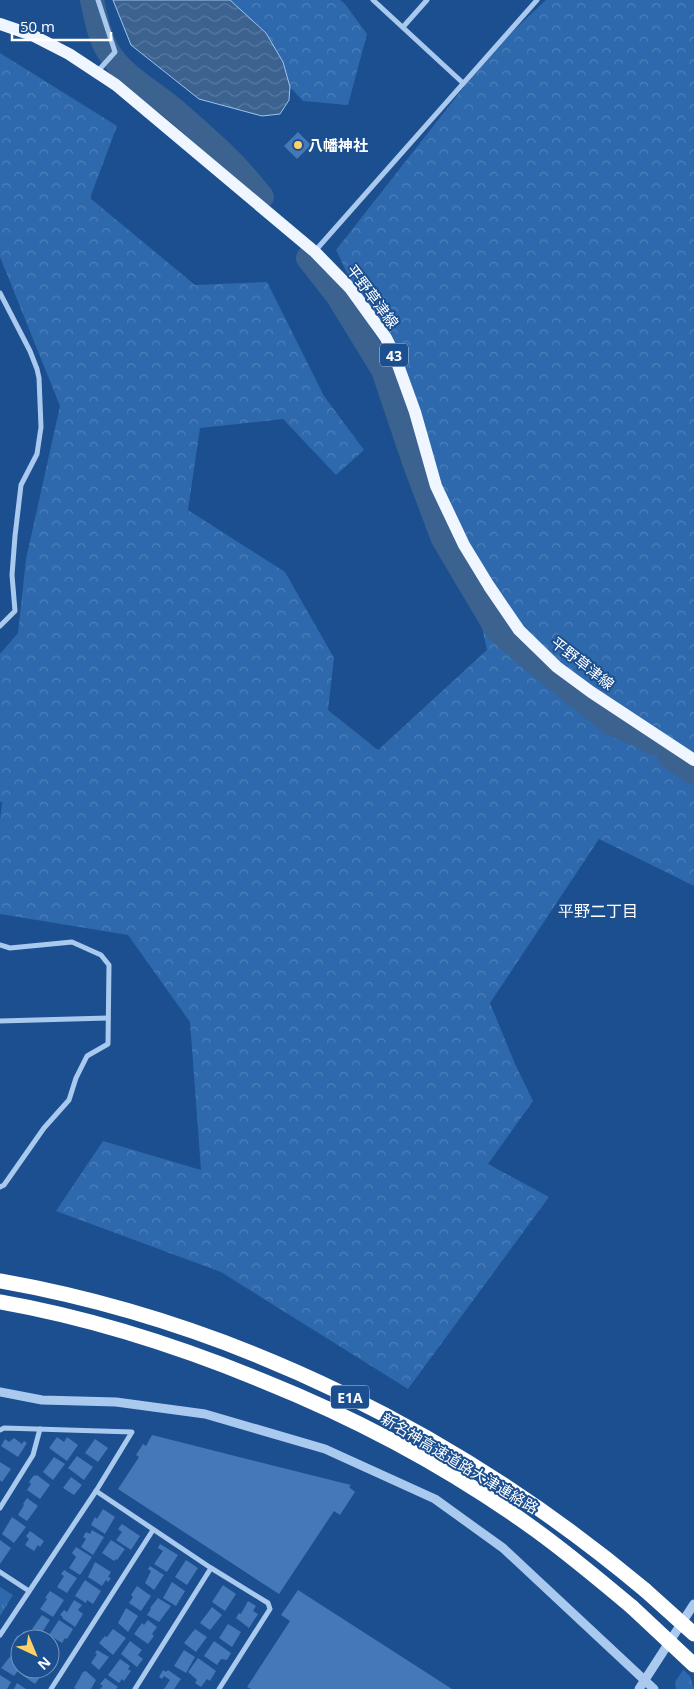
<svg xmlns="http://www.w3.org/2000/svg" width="694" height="1689" viewBox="0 0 694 1689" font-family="'Open Sans','Noto Sans JP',sans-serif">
  <defs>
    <pattern id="grass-tufts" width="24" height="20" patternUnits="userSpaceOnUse" patternTransform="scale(1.25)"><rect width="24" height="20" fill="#2e69ad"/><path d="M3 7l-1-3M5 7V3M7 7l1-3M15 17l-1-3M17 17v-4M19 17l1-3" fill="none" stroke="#4d80b9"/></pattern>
    <pattern id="forest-crowns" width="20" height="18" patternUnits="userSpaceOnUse" patternTransform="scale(1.25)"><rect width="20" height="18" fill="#2e69ad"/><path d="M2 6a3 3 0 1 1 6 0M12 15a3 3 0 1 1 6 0" fill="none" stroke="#4d80b9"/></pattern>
    <pattern id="water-waves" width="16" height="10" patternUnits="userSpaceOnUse" patternTransform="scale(1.25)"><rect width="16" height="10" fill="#3c6290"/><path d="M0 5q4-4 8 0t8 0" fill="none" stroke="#597aa1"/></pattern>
  </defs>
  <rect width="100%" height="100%" fill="#1b4f8f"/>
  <polygon fill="url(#grass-tufts)" points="0,1587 13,1595 0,1616"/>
  <g fill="url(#forest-crowns)">
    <polygon points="230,0 340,0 345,4 367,34 348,105 303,101 290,87 283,62 266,33"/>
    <polygon points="546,0 694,0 694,886 599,839 490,1003 515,1064 533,1101 488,1164 549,1197 408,1389 221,1272 56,1211 103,1141 201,1170 190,1022 128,935 0,914 0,820 2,802 0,802 0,654 18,633 26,559 60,406 0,257 0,53 117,126 90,198 195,285 267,282 324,396 364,450 336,475 283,419 200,428 188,510 285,572 334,658 328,710 378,750 487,650 464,545 419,423 336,250 493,50"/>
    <polygon points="683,1670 690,1676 694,1689 676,1689 675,1682"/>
  </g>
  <polygon fill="url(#water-waves)" stroke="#9cc4f0" points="113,0 230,0 266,33 283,62 290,87 289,100 280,114 262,116 199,99 131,45"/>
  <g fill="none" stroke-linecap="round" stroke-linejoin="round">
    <g stroke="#3c6290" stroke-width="24">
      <path d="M92 0C96 17 99 37 108 51 124 78 155 92 177 112 207 138 238 165 262 197"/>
      <polyline points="308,258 337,295 383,370 414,462 443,539 497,630 526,655 609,722 641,736 652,743"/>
      <polyline points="669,756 694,773"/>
    </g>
  </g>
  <g fill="#4478b7">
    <polygon points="298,132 311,145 297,159 284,146"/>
    <polygon points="152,1435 351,1485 349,1487 355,1492 340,1515 334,1511 279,1594 118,1489 139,1457 136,1455 143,1444 146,1446"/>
    <polygon points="57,1437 64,1442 67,1437 78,1445 67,1461 49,1448"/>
    <polygon points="14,1438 22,1444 24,1441 27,1443 18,1457 1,1446 5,1439 9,1442"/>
    <polygon points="95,1439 108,1448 98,1462 85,1453"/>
    <polygon points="77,1456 93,1467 84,1480 68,1468"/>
    <polygon points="54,1457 65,1464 53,1480 43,1472"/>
    <polygon points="0,1462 11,1469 2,1482 0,1480"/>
    <polygon points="34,1475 35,1476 37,1475 50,1485 40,1499 27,1490 31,1484 29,1482"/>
    <polygon points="71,1477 82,1485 74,1495 63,1488"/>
    <polygon points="27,1498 38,1506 27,1521 18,1515 24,1505 23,1504"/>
    <polygon points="103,1509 115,1517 105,1534 91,1525 95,1517 97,1519"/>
    <polygon points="12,1517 26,1527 14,1543 2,1534"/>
    <polygon points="122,1524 140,1536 131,1550 116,1540 122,1532 118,1529"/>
    <polygon points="92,1530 104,1537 93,1555 81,1547 86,1539 83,1537 86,1532 90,1534"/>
    <polygon points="30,1531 44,1541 40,1547 38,1545 34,1551 25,1545 29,1539 26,1536"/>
    <polygon points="0,1540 11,1548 0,1564"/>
    <polygon points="111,1540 125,1549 117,1560 116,1559 114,1561 102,1553"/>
    <polygon points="160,1544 178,1555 167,1572 154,1564 163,1551 158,1548"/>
    <polygon points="76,1547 92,1557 80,1575 69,1568 76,1557 72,1553"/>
    <polygon points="186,1560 198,1568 187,1585 175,1577"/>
    <polygon points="95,1562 111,1572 108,1577 111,1578 108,1582 106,1580 102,1586 88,1577"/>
    <polygon points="150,1566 164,1575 154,1590 145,1583 151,1571 148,1569"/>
    <polygon points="64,1570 77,1578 67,1593 57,1587 64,1576 61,1574"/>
    <polygon points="85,1580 101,1591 93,1604 87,1600 86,1603 75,1596"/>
    <polygon points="172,1582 185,1591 176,1606 163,1598"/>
    <polygon points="223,1585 236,1594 225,1611 212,1602"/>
    <polygon points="137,1586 151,1596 141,1611 129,1603 133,1597 131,1595"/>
    <polygon points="298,1590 452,1689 251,1689 247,1687 290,1621 281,1615"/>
    <polygon points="50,1591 64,1600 53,1617 40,1609 47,1599 45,1598"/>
    <polygon points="158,1598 171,1606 159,1622 147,1615 151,1609 150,1608"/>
    <polygon points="74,1600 82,1605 78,1610 83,1614 75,1627 62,1618 63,1617 60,1615 64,1610 67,1612"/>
    <polygon points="248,1601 256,1606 253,1611 258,1614 249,1628 236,1618 239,1613 241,1614"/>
    <polygon points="212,1607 222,1615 210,1630 200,1623"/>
    <polygon points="126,1608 138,1616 128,1632 118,1623"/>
    <polygon points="42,1615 50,1620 41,1634 32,1629"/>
    <polygon points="59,1620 73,1629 67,1639 65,1638 62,1643 49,1635"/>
    <polygon points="148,1620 157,1627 152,1634 154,1636 148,1644 134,1634 142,1623 144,1625"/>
    <polygon points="228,1624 241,1632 232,1647 219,1638"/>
    <polygon points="113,1629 126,1638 113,1655 99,1643 105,1636 107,1637"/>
    <polygon points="195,1629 207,1637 196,1652 184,1643"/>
    <polygon points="24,1631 35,1639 20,1639 20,1645 14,1640 18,1635 20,1637"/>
    <polygon points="130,1641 142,1650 138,1655 143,1659 137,1667 121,1654"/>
    <polygon points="214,1641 231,1653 227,1660 221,1659 217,1665 204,1656"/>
    <polygon points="50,1650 56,1654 54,1656 56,1658 50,1666"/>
    <polygon points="97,1650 109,1657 99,1670 91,1663 97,1654 95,1653"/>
    <polygon points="184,1650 195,1657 186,1673 174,1666"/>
    <polygon points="13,1653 20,1657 20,1668 14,1676 1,1668"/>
    <polygon points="198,1658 216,1671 210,1681 207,1679 201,1687 195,1683 197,1680 188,1672"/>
    <polygon points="120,1659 130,1666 128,1669 131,1671 124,1681 122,1679 119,1683 108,1675"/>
    <polygon points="27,1669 39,1669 43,1673 35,1684 22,1675"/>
    <polygon points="163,1670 166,1672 168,1670 181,1679 174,1689 164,1689 170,1680 164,1676 162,1679 159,1677"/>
    <polygon points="86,1671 96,1680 91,1689 76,1689 74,1688 83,1672"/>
    <polygon points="0,1675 11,1682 7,1689 0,1689"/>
    <polygon points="105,1678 118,1687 116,1689 100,1689 103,1686 100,1684"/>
    <polygon points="17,1683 26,1689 14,1689"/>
  </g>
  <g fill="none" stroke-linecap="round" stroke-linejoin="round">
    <g stroke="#a9c9ee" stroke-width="5">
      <polyline points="373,0 463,83"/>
      <polyline points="403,27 427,0"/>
      <polyline points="97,72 115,52 98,0"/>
      <polyline points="315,251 537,0"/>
      <polyline points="0,293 30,351 37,369 39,378 41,427 37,454 21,485 15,536 12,575 15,611 0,626"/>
      <polyline points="0,945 10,948 72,942 101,955 109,965 108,1044 87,1056 76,1078 69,1100 44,1128 4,1185 0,1187"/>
      <polyline points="0,1021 108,1018"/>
      <polyline points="0,1430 4,1428 132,1432 96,1491 0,1635"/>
      <polyline points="96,1491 211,1568 268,1603 270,1609 219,1689"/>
      <polyline points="0,1508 33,1455 40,1429"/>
      <polyline points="0,1572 29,1591"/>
      <polyline points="51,1689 153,1530"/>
      <polyline points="135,1689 211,1568"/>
    </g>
    <g stroke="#a9c9ee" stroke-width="9">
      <polyline points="0,1392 42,1400 116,1402 205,1414 325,1449 435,1499 503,1548 654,1689"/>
      <polyline points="639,1689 694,1604"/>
    </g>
    <polyline stroke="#f0f6ff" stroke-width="12" points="0,24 32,35 69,54 116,85 315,252 350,288 386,338 394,354 415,412 436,486 464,545 489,586 519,630 557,667 591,692 694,760"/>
    <g stroke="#fff" stroke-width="15">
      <path d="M0 1281C238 1323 461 1436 645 1590"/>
      <path d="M0 1302C91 1318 178 1346 263 1381 360 1420 453 1470 537 1531 570 1555 601 1581 632 1607"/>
    </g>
    <g stroke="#fff" stroke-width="15">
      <polyline points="645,1590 694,1634"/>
      <polyline points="632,1607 694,1665"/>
    </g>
  </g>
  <circle fill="#ffd166" stroke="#1b4f8f" stroke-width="2" cx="298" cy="145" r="5"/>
  <g text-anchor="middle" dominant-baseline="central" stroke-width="4" stroke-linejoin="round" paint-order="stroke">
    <g fill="#1b4f8f" stroke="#bbcadd" stroke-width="1">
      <rect x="380" y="343.5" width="28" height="23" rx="4"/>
      <rect x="331" y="1385.5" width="38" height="23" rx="4"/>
    </g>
    <g font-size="14" font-weight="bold" fill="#fff">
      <text x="394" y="355">43</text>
      <text x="350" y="1397">E1A</text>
    </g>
    <g font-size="15" font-weight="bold" fill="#fff" stroke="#1b4f8f" text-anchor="start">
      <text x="308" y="145">八幡神社</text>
    </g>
    <g font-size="15" fill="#fff" stroke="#1b4f8f">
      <text transform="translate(373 296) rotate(53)">平野草津線</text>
      <text transform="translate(583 663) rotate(38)">平野草津線</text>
      <text transform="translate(460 1463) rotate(31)">新名神高速道路大津連絡路</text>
    </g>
    <g font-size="16" fill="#fff" stroke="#1b4f8f">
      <text x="598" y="911">平野二丁目</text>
    </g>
  </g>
  <g transform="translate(35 1654) rotate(136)"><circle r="24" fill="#1b4f8f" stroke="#7695bc"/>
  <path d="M0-4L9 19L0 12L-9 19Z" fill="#ffd166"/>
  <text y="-8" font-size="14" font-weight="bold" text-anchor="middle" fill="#ffffff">N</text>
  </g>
  <path d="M12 32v8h99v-8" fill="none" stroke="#ffffff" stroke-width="2.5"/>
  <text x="20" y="32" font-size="15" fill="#ffffff" stroke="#1b4f8f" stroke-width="4" paint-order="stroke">50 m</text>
</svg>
